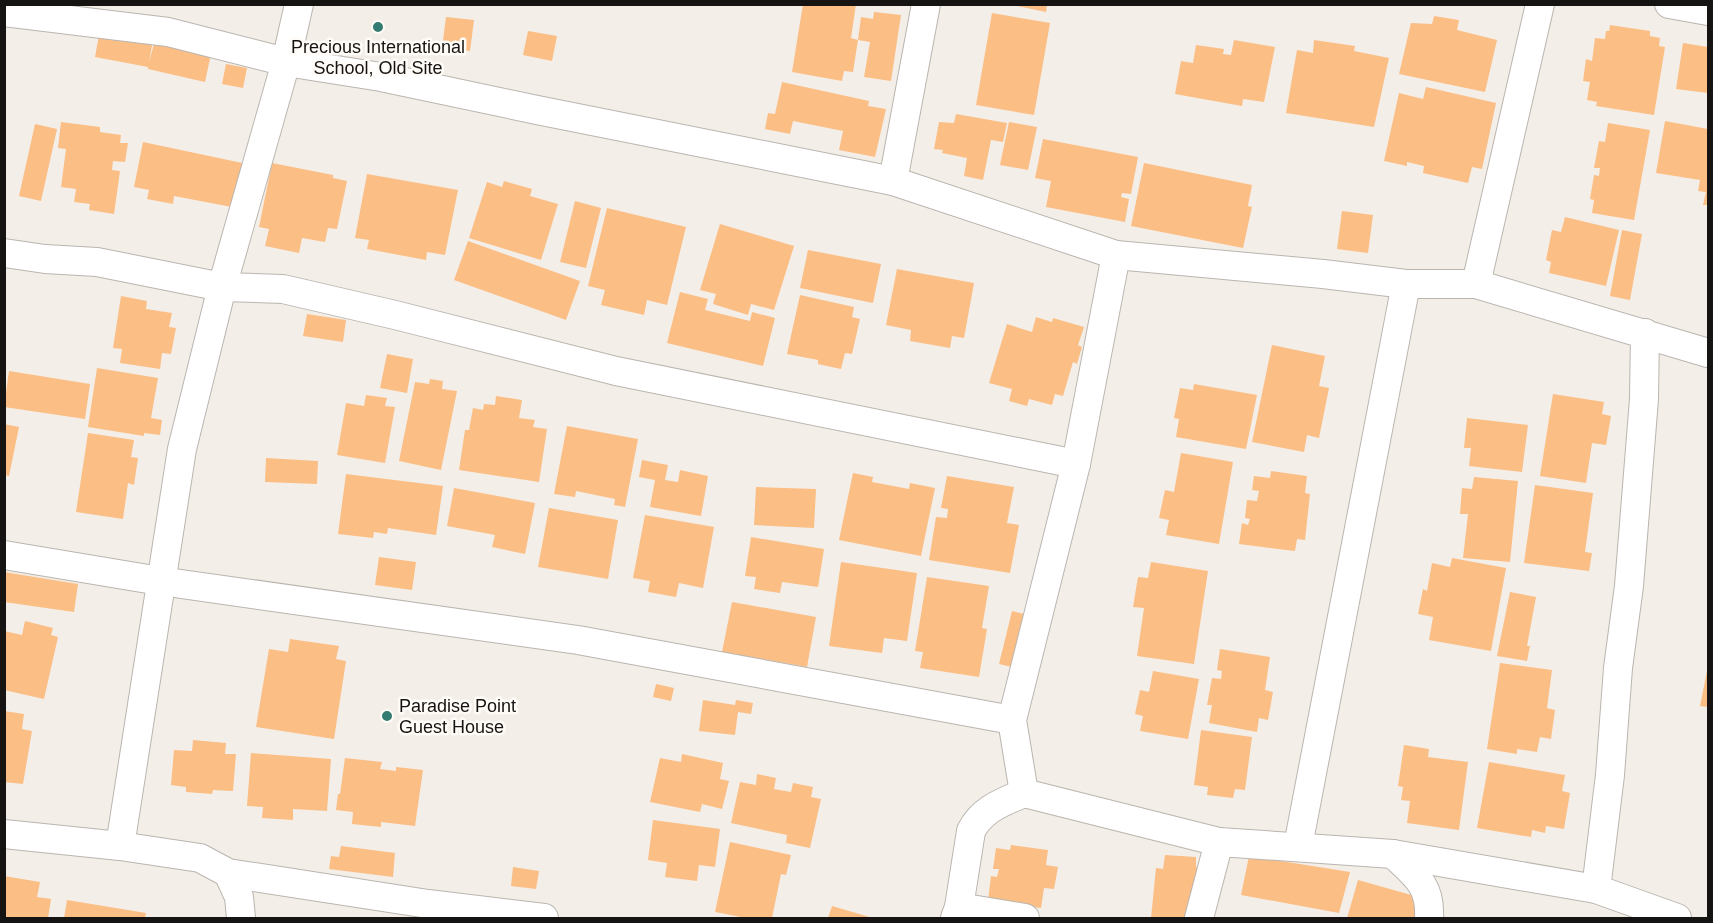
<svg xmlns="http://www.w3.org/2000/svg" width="1713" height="923" viewBox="0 0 1713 923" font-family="Arial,sans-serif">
  <rect width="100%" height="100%" fill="#f4eee8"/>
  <g fill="#fbbe85">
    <polygon points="803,4 856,4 851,38 858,40 861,17 873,19 874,12 901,15 891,81 864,77 870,42 858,40 853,72 844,71 842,81 792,72"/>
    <polygon points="1008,4 1047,4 1046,12"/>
    <polygon points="992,13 1050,23 1034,115 976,105"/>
    <polygon points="1434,16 1459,20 1457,30 1497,40 1485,92 1399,74 1411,23 1432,24"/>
    <polygon points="446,17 474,20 470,51 442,48"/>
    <polygon points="1610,25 1650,31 1650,36 1660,38 1659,46 1665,47 1654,115 1596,106 1597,102 1587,100 1590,82 1583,81 1586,59 1592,61 1595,38 1605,39 1606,31 1609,31"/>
    <polygon points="100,29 153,40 149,62 155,40 211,54 205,82 148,69 148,67 95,57"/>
    <polygon points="528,31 557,36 552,61 523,55"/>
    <polygon points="1234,40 1275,47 1264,102 1243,99 1242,106 1175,94 1181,61 1193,63 1196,45 1224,49 1223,54 1231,55"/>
    <polygon points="1314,40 1355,46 1354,51 1389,58 1374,127 1286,113 1297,50 1313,53"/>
    <polygon points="1683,43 1708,47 1708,93 1676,89"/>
    <polygon points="226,64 247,68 243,88 222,84"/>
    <polygon points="782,82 869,101 868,106 886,109 875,157 839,150 843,131 793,121 790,134 765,129 768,113 775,114"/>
    <polygon points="1426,87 1496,103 1482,169 1472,167 1468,183 1423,173 1424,166 1407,162 1407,166 1384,161 1399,93 1423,99"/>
    <polygon points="956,114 1007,123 1003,142 991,140 983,180 964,176 967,158 942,153 943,150 934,149 939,122 954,123"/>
    <polygon points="1665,121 1708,129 1708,205 1703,205 1706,192 1698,191 1700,180 1656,173"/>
    <polygon points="61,122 100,127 100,132 121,135 120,143 128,143 125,162 113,161 112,170 120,171 114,214 89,210 90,204 74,202 76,189 61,187 66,149 58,148"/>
    <polygon points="1009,122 1037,127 1028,170 1000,165"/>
    <polygon points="1608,123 1650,130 1634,220 1592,213 1594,200 1590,199 1594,175 1599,176 1600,168 1594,168 1599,141 1605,142"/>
    <polygon points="35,124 57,129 41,201 19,196"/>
    <polygon points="1043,139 1138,157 1131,194 1122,193 1121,197 1129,199 1125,222 1046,207 1051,181 1035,178"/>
    <polygon points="143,142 247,164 237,208 174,196 173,204 147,199 149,190 134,187"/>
    <polygon points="272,163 333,175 333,178 347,181 337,229 328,228 325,242 302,238 299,253 265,246 269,229 259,227"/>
    <polygon points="1144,163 1252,185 1248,206 1252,207 1243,248 1131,226"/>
    <polygon points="367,174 458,190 445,255 427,252 426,260 367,249 369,240 355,238"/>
    <polygon points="504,181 532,189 530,196 558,204 541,260 469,238 487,182 502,187"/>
    <polygon points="575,201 601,208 586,268 560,262"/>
    <polygon points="607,208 686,227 667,305 647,300 644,315 601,305 605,290 588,286"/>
    <polygon points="1342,211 1373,215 1368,253 1337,249"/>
    <polygon points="1565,217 1619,230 1606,286 1549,273 1551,262 1546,260 1552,230 1561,232"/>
    <polygon points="720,224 794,246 774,310 751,304 748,315 713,304 716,294 700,290"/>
    <polygon points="1622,230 1642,234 1630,300 1610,296"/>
    <polygon points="468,241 580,281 566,320 454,280"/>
    <polygon points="808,250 881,264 873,303 800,288"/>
    <polygon points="897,269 974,283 964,338 952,336 950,348 910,341 911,330 886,325"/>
    <polygon points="680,292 708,299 705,310 750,321 752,312 775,318 763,366 667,343"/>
    <polygon points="800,295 854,307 852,317 860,319 852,354 845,353 841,369 818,364 818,360 787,354"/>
    <polygon points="121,296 147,301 146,309 172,313 169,327 176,328 171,354 162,353 160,369 120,363 122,349 113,348"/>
    <polygon points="307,314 346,320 343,342 303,336"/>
    <polygon points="1036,317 1052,322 1053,318 1084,327 1078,345 1082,347 1077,364 1073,362 1063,396 1055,394 1052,405 1029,399 1027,406 1009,401 1012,389 989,383 1007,324 1032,332"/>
    <polygon points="1272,345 1325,356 1319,386 1329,388 1319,438 1307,435 1304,452 1252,442"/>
    <polygon points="387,354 413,359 407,393 380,388"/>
    <polygon points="97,368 158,378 151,418 162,420 160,435 144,433 144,436 88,427"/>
    <polygon points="9,371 90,384 85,419 4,407"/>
    <polygon points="430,379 443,381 442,389 457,391 441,470 399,461 415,382 429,384"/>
    <polygon points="1194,384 1257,395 1246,449 1176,437 1179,419 1174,418 1180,388 1193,390"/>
    <polygon points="1553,394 1604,402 1602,414 1611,416 1606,445 1592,443 1586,483 1540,476"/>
    <polygon points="366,395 387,398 385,406 395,407 385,463 337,455 346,403 364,406"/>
    <polygon points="496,396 522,400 519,418 535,420 533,427 547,429 539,482 459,470 465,430 469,430 473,408 483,410 484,404 495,405"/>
    <polygon points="1467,418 1528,425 1522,472 1469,466 1471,448 1464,448"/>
    <polygon points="4,424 19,427 9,476 4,475"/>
    <polygon points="567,426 638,439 625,507 614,505 615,499 576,491 575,497 554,494"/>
    <polygon points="88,433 134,440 131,457 138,458 134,485 128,483 123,519 76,512"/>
    <polygon points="1181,453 1233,462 1219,544 1166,535 1169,520 1159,518 1165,490 1174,492"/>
    <polygon points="266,458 318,461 317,484 265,482"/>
    <polygon points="642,460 668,465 665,480 678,482 680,470 708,476 701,516 650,507 655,480 639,477"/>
    <polygon points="1271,471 1307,476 1305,493 1310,494 1305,540 1297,539 1295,551 1239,544 1242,523 1248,525 1250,519 1245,518 1247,500 1257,501 1259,491 1252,490 1254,476 1270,478"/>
    <polygon points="853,473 873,477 872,482 909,489 910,483 935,488 921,556 839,540"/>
    <polygon points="346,474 443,486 436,535 388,528 387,534 374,532 373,538 338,534"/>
    <polygon points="947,476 1014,487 1007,523 1019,525 1010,573 929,560 936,517 947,518 948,509 941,508"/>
    <polygon points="1474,477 1518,481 1510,562 1463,558 1468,514 1460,514 1462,488 1472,489"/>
    <polygon points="1535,485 1593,493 1585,552 1592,553 1589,571 1524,563"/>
    <polygon points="756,487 816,489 814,528 754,525"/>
    <polygon points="454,488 535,503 525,554 492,547 495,535 447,526"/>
    <polygon points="549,508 618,520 608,579 538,567"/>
    <polygon points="645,515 714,527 703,588 679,583 676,597 648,592 650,581 633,578"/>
    <polygon points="751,537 824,549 818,587 782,582 780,593 754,589 756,577 745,576"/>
    <polygon points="379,557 416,562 412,590 375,585"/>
    <polygon points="1452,558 1506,568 1491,651 1429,640 1433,617 1418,614 1423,589 1427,591 1432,563 1450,567"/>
    <polygon points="841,562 917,573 907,641 884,638 882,653 829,646"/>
    <polygon points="1151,562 1208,571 1194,664 1137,656 1144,608 1133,607 1138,577 1148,578"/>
    <polygon points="4,572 78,584 74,612 4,602"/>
    <polygon points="927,577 989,586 982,628 987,629 979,677 920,668 923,652 915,651"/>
    <polygon points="1510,592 1536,597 1527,646 1530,646 1527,661 1497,656"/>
    <polygon points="732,602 816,617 807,667 722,652"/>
    <polygon points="1012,611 1033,616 1020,669 999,664"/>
    <polygon points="25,621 53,628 51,635 58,637 44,699 4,690 4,631 22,635"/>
    <polygon points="290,639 339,646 336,659 346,661 334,739 256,727 269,649 288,652"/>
    <polygon points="1220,649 1270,657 1265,690 1273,692 1268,720 1259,718 1257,732 1209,723 1212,705 1207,705 1212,678 1221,679 1222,671 1217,670"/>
    <polygon points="1500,663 1552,670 1547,708 1555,710 1551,739 1540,737 1537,752 1517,749 1517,754 1487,749"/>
    <polygon points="1153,671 1199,679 1188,739 1140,731 1143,716 1135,714 1140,690 1149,692"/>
    <polygon points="1707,671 1708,671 1708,707 1700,706"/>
    <polygon points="656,684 674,688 671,701 653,697"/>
    <polygon points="703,700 735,705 736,700 753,703 751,714 738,712 735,735 699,731"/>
    <polygon points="4,711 24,714 22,729 32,731 23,784 4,782"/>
    <polygon points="1201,730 1252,737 1245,790 1235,789 1233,798 1207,795 1208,787 1194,785"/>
    <polygon points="193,740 226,743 225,754 236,754 233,791 213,790 212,794 186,792 186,787 171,785 174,750 192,751"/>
    <polygon points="1404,745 1429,749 1428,757 1468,762 1459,830 1407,823 1410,801 1401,800 1403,787 1398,786"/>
    <polygon points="251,753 331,759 327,811 293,809 293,820 262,818 263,807 247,806"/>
    <polygon points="682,754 723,763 720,779 729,781 722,809 702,804 700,812 650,802 660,758 681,762"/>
    <polygon points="345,758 382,762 380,769 396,771 396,767 423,770 415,826 381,822 381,827 352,824 353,812 336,810 338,794 340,794"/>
    <polygon points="1489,762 1565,775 1562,791 1570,793 1564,829 1546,826 1545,833 1532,830 1531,837 1477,828"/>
    <polygon points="757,774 776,778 774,789 791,792 793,783 813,787 811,797 821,799 810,848 786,843 787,835 731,823 740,782 756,785"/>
    <polygon points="653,820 720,829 715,867 699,865 697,881 665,877 667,863 648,860"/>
    <polygon points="730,842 791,855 786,875 781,874 772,918 746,918 715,912"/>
    <polygon points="1011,845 1048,850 1046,865 1058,867 1054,889 1044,888 1041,908 988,901 991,876 997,877 999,869 993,869 996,848 1010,850"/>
    <polygon points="341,846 395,853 393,877 329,869 331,856 339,857"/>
    <polygon points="1165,855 1196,857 1196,867 1201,868 1190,918 1151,918 1156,868 1163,869"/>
    <polygon points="1249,856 1350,872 1339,913 1241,895"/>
    <polygon points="513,867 539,871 536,889 511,886"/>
    <polygon points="4,876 40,882 37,897 51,899 48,918 4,918"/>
    <polygon points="1358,880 1422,898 1416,918 1347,918"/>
    <polygon points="67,900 146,913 145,918 64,918"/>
    <polygon points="832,906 873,918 828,918"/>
  </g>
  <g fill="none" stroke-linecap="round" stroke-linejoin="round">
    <defs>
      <g id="street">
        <polyline points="1669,4 1708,11"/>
        <polyline points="4,12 168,32 286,62 381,77 537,110 893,181 1116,255 1323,274 1406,284 1476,284 1708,353"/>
        <polyline points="893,181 926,4"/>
        <polyline points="4,253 45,259 97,262 222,287 283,289 395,315 616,371 1076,464"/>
        <polyline points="1476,284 1540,4"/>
        <polyline points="4,555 160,581 578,640 1012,720"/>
        <polyline points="1024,793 1219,842 1393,854 1596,889 1677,918"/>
        <polyline points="4,834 120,846 200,858 228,873 428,904 544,918"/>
        <polyline points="120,846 182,449 222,287 286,62 299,4"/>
        <polyline points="1298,846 1406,284"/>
        <path d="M1393 854C1415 875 1431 885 1429 918"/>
        <polyline points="228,873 239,897 241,918"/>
        <polyline points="1596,889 1610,775 1618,668 1629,586 1644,399 1645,333"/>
        <polyline points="959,907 1025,918"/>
        <path d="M955 918 959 907 971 831C982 809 1003 802 1024 793L1012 720 1076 464 1116 255"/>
        <polyline points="1199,918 1219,842"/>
      </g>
    </defs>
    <use href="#street" stroke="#bab5af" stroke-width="30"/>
    <use href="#street" stroke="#fff" stroke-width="28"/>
  </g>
  <g fill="#347b72" stroke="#fffcf8" stroke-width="2">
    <circle cx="378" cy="27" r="6"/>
    <circle cx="387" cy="716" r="6"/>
  </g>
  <g text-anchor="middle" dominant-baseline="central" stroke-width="5" stroke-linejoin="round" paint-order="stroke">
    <g font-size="18" fill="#161412" stroke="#fffcf8">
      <text x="378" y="47">Precious International<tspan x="378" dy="21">School, Old Site</tspan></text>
      <text x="399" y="706" text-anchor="start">Paradise Point<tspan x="399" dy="21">Guest House</tspan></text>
    </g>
  </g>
  <rect width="1713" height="923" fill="none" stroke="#161412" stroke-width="12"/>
</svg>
